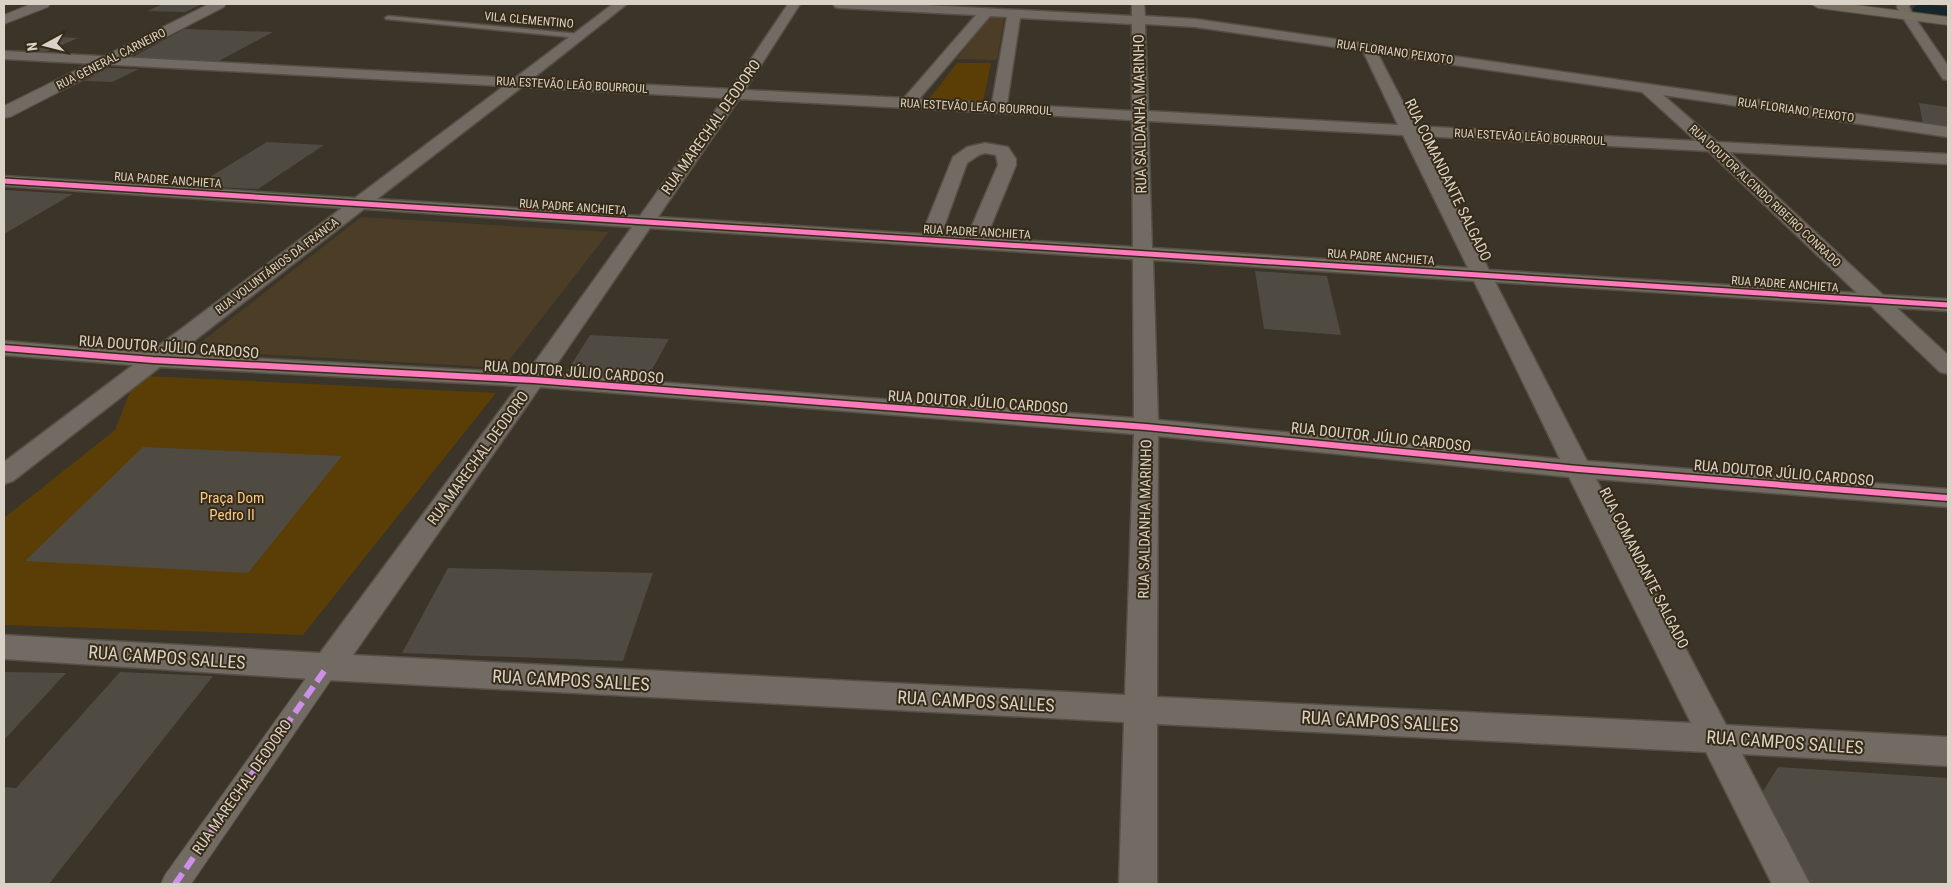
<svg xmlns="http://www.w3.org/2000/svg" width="1952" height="888" viewBox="0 0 1952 888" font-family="'Roboto Condensed',sans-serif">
  <rect width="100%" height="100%" fill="#3a3429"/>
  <g fill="#4c3d26">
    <polygon points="986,17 1004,18 997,60 957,59"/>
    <polygon points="361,217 609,232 503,368 191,350"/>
  </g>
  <g fill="#5a3e06">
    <polygon points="957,63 991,63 983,102 928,100"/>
    <polygon points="147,376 496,393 303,635 4,625 4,518 115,430 132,387"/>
  </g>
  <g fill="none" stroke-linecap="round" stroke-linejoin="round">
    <polygon fill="#17262b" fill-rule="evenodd" points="1924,4 1948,7 1948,23 1915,18 1911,12 1915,6"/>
  </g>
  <g fill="#504b42">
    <polygon points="163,4 169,4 200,5 185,12 147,11"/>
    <polygon points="184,29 273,32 217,62 131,58"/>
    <polygon points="61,37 78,38 46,52 28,51"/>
    <polygon points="108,68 139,69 112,82 84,81"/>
    <polygon points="1919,103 1948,107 1948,128 1923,124"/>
    <polygon points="267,142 324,145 258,189 195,186"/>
    <polygon points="4,190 73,194 4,234"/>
    <polygon points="1255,271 1327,276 1341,335 1264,329"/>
    <polygon points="590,335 669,339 645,382 564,376"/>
    <polygon points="143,447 342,456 248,573 25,561"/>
    <polygon points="448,568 653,573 623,661 402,653"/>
    <polygon points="4,672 66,673 4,740"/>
    <polygon points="120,672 213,676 49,884 4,884 4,787 16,788"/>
    <polygon points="1778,767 1948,778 1948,884 1809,884 1762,793"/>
  </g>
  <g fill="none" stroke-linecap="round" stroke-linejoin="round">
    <defs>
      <polygon id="service" points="388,16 579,34 582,36 579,38 386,19 385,18"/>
      <polygon id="pedestrian" points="327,658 335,660 339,667 335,674 191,884 161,884 165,875 319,660"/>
      <g id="minor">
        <path d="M613 4H627L532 79 731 89 788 4H800L745 90 904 98 976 15 839 8 835 7 833 4H906L1132 16V4H1144L1145 16 1195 19 1948 127V137L1663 95 1717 142 1948 154V164L1729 152 1883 295 1948 299V311L1897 308 1948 355V374L1940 372 1871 306 1495 282 1587 461 1948 489V507L1596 479 1726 725 1948 737V766L1742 754 1810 884H1772L1706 752 1157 724V884H1119L1124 722 327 680 4 659V635L320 653 518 386 160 367 13 481 4 484V462L133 365 4 355V341L149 353 342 208 4 186V176L355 198 504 86 4 59V51L515 78ZM990 16 1007 17 992 103 919 99ZM1020 18 1132 24V111L1007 104ZM1145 24 1195 27 1363 51 1398 125 1148 111ZM1378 54 1642 92 1696 141 1415 126ZM522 87 724 98 640 216 377 199ZM739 99 1132 120 1133 247 986 238 1016 165V159L1008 147 985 143 967 147 953 157 922 234 658 217ZM1148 121 1403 135 1468 268 1152 248ZM1420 136 1708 151 1857 293 1489 270ZM985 153 996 155 998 165 967 237 941 235 967 163 979 155ZM364 209 632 227 527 373 177 354ZM650 228 1133 259 1134 418 550 374ZM1153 260 1474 281 1560 459 1158 420ZM540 387 1134 434 1125 695 353 655ZM1158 436 1569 477 1691 723 1157 697Z"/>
        <polygon points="1898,4 1910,4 1909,7 1913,15 1948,66 1948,80 1943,79 1941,76 1901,15 1897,7"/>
      </g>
      <g id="tertiary">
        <polygon points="31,4 50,4 48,7 4,24 4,15"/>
        <polygon points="209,4 226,4 224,7 10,117 4,118 4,106"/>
      </g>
      <polygon id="primary" points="1811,4 1848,4 1948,17 1948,25 1818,8"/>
    </defs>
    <use href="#service" stroke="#554f46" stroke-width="3"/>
    <use href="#pedestrian" stroke="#554f46" stroke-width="2"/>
    <use href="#minor" stroke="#554f46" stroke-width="3"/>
    <use href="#tertiary" stroke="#554f46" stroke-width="2"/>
    <use href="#primary" stroke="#554f46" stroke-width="2"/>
    <use href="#service" fill="#716b63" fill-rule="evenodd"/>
    <use href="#pedestrian" fill="#716b63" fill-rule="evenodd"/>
    <use href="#minor" fill="#716b63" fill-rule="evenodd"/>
    <use href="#tertiary" fill="#716b63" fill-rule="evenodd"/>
    <use href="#primary" fill="#766e60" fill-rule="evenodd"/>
    <polyline stroke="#ce8fe9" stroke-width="6" stroke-dasharray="13 6" stroke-linecap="butt" points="175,884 327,667"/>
    <defs>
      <polyline id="cycleway-far1" points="4,181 1948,305"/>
      <polyline id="cycleway" points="4,348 153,360 534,380 1146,427 1578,469 1948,498"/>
    </defs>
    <use href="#cycleway-far1" stroke="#372b18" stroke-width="8"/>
    <use href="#cycleway" stroke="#372b18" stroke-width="9"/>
    <use href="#cycleway-far1" stroke="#fd7abc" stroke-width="5"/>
    <use href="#cycleway" stroke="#fd7abc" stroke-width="6"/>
  </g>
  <g text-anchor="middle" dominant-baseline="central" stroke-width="4" stroke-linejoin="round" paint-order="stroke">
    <g font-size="12" fill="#d9d2c6" stroke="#372b18">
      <text transform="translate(529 20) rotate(5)">VILA CLEMENTINO</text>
      <text transform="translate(1395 52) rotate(8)">RUA FLORIANO PEIXOTO</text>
      <text transform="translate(111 59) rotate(-27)">RUA GENERAL CARNEIRO</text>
      <text transform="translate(572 85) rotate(3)">RUA ESTEVÃO LEÃO BOURROUL</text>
      <text transform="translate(976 107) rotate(3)">RUA ESTEVÃO LEÃO BOURROUL</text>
      <text transform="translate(1796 110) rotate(8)">RUA FLORIANO PEIXOTO</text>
      <text transform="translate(1530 137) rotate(3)">RUA ESTEVÃO LEÃO BOURROUL</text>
      <text transform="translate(168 180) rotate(4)">RUA PADRE ANCHIETA</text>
      <text transform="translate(1765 196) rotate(43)">RUA DOUTOR ALCINDO RIBEIRO CONRADO</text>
      <text transform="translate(573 207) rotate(4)">RUA PADRE ANCHIETA</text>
      <text transform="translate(977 232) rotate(3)">RUA PADRE ANCHIETA</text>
      <text transform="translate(1381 257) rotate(4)">RUA PADRE ANCHIETA</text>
      <text transform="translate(277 266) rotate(-37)">RUA VOLUNTÁRIOS DA FRANCA</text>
      <text transform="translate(1785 284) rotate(4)">RUA PADRE ANCHIETA</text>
    </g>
    <g font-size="15" fill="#d9d2c6" stroke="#372b18">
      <text transform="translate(1140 114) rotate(-91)">RUA SALDANHA MARINHO</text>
      <text transform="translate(711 127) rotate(-55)">RUA MARECHAL DEODORO</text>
      <text transform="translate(1448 180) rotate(64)">RUA COMANDANTE SALGADO</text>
      <text transform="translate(169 347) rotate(4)">RUA DOUTOR JÚLIO CARDOSO</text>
      <text transform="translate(574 372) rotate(4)">RUA DOUTOR JÚLIO CARDOSO</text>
      <text transform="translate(978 402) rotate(4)">RUA DOUTOR JÚLIO CARDOSO</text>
      <text transform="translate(1381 437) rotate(6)">RUA DOUTOR JÚLIO CARDOSO</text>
      <text transform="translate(478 458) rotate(-54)">RUA MARECHAL DEODORO</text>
      <text transform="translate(1784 473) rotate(5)">RUA DOUTOR JÚLIO CARDOSO</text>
      <text transform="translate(1145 519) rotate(-89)">RUA SALDANHA MARINHO</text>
      <text transform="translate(1644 568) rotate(63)">RUA COMANDANTE SALGADO</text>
      <text transform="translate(242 787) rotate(-55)">RUA MARECHAL DEODORO</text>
    </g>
    <g font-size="15" fill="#f5cb8a" stroke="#372b18">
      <text x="232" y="498">Praça Dom<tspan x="232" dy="17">Pedro II</tspan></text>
    </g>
    <g font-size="18" fill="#d9d2c6" stroke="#372b18">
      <text transform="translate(167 657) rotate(4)">RUA CAMPOS SALLES</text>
      <text transform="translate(571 680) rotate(3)">RUA CAMPOS SALLES</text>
      <text transform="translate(976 701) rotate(3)">RUA CAMPOS SALLES</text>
      <text transform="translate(1380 721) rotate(3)">RUA CAMPOS SALLES</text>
      <text transform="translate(1785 742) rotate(4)">RUA CAMPOS SALLES</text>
    </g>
  </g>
  <rect width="1952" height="888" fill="none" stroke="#d9d2c6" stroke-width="10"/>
  <g transform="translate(45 45) rotate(263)" stroke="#372b18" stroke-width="4" paint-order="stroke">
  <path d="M0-4L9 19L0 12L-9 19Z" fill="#d9d2c6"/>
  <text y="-8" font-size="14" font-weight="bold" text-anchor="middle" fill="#d9d2c6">N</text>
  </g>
</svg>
